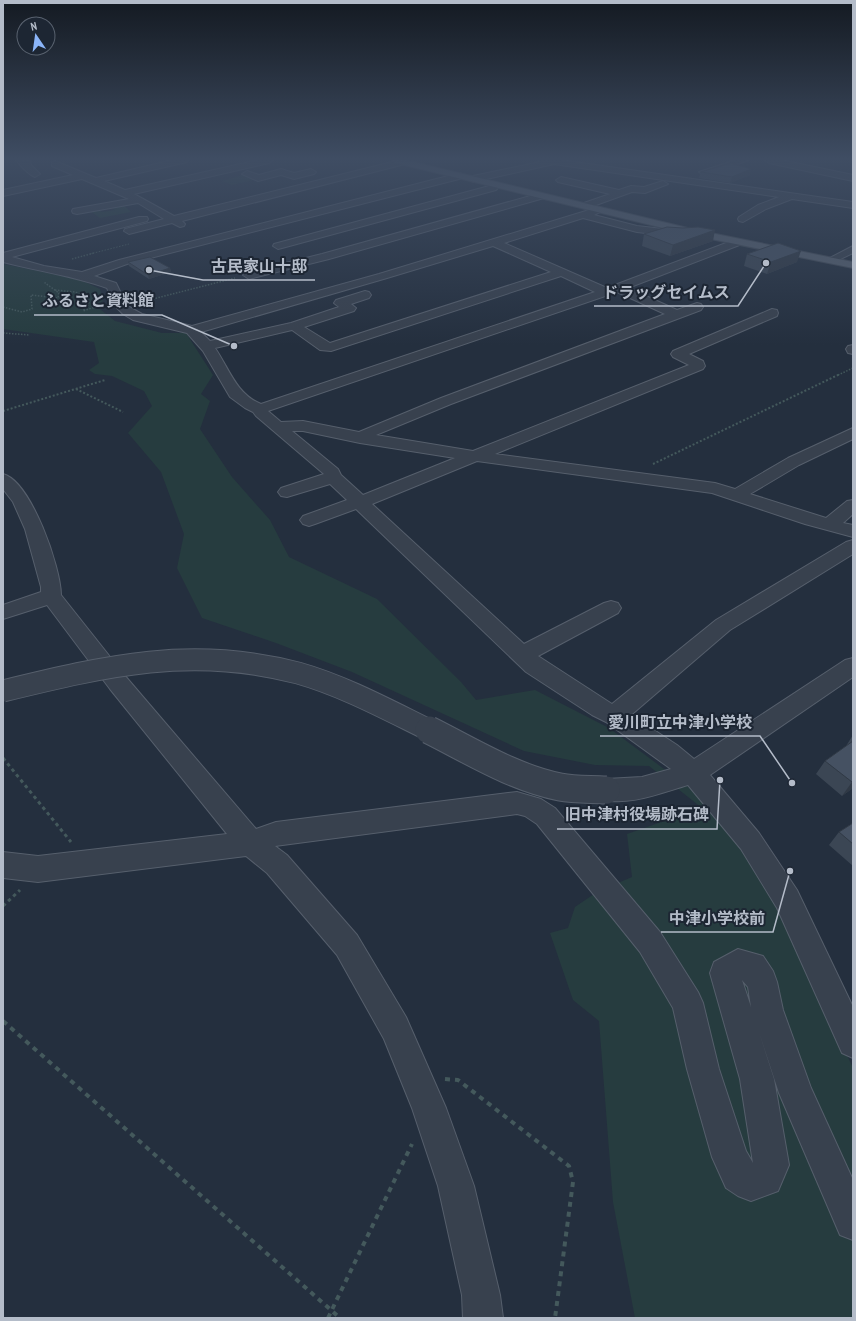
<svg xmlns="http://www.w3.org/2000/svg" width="856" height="1321" viewBox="0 0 856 1321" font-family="'PT Sans Narrow','Noto Sans JP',sans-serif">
  <rect width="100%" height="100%" fill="#242f3e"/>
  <g fill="#263c3f">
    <polygon points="242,175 255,178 254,180 232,185 222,181"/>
    <polygon points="123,205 131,212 100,218 90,211 99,210 102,212 115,210 112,207"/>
    <polygon points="3,264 79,279 100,289 103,301 96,306 115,321 162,333 186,333 213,375 201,394 210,401 200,429 232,477 270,520 289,557 377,599 461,682 476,700 535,690 609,728 711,804 746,854 777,904 853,1068 853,1318 635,1318 613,1202 599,1021 573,1000 550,933 568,928 575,907 597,892 632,877 627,834 702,808 649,766 595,765 524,751 352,672 276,643 202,618 177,568 184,534 161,472 128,433 152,406 144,391 112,376 95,374 89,370 99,363 94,342 3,329"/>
  </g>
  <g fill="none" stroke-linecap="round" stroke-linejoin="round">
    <defs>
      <g id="minor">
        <path d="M16 160 30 161 31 165 40 174 35 177C29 175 19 164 16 160Z"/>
        <polygon points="173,160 188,160 187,162 104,181 125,190 258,160 273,160 269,163 134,194 174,216 400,160 406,162 405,164 182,221 185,224 184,226 180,227 172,223 129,234 124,231 125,229 164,219 138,203 77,214 73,213 72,211 73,209 129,199 82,179 3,196 3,190 73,175 52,166 52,162 55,161 96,178"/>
        <polygon points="538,160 561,160 853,202 853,208 792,199 766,209 743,222 739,221 738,219 739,217 758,205 779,197 554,164 473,182 468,179 473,176 540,162"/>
        <polygon points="736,160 749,160 704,175 699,172"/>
        <polygon points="765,160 781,160 853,175 853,181 769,163"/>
        <polygon points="281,169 294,173 311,169 316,172 314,174 294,179 281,175 258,181 242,174 247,171 259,175"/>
        <path d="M460 173 465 176 463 178 127 264 94 276 116 283 126 304 131 308 142 314 192 326 379 274 599 207 604 210 594 215 637 226 681 231 686 234 681 237 637 232 583 218 504 243 607 288 734 240H742L743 242 742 244 628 288 677 310 697 303 701 304 703 307 701 310 451 404 376 435 473 451 689 365 673 357 671 354 673 351 772 309 777 310 778 313 777 316 689 354 703 361 705 366 703 369 495 454 715 483 735 489 788 458 853 428V439L799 465 750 494 826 518 847 501 853 500V514L843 523 853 525V537L805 524 712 493 477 461 372 504 524 644 604 603 611 601 618 603 621 608 618 613 538 656 612 704 716 620 846 542 853 540V554L730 630 631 715 677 745 694 759 845 660 853 658V677L710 775 759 833 797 890 853 1007V1058L842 1053 777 908 741 849 688 785C660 793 626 808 597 798L593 790 597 782 606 779 642 777 671 769 606 722 592 715 526 672 356 509 315 524 309 526 303 524 300 520 303 516 347 500 330 484 287 497 281 496 278 492 281 488 324 474 256 416 253 412 245 408 230 397 203 351 187 333 133 320 123 314 115 306 107 288C73 276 38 271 3 262V253L139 217H147L148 219 147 221 12 257 44 266 82 272 119 260ZM493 246 551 272 330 343 304 327 354 311 356 308 351 304 369 298 371 295 369 292 365 291 336 300 334 303 339 307 291 323 210 341 201 332 387 278ZM561 276 595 292 261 404C236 394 229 368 215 348L292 330 320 350 331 351ZM617 292 665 314 441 398 359 432 303 421 281 422 268 411ZM292 431H303L360 443 455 458 363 495 341 475 338 469Z"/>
        <polygon points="561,177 619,190 631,186 644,187 663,181 668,184 645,193 632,192 585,209 580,206 581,204 610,194 558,182 556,180"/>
        <polygon points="493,185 498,188 496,190 282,248 278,249 273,246 274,244"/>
        <polygon points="541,193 546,196 544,198 329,259 249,279 243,275 245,273 322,254"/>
        <polygon points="853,246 853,253 832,263 826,260"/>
        <polygon points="853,345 853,354 848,353 846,349 848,346"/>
        <path d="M3 474C31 481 61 568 61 595L126 677 256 829 276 822 517 792 541 799 555 808 660 932 698 992 703 1003 719 1069 746 1151 753 1163 740 1079 710 973 714 962 738 949 763 956 773 971 777 982 783 1010 811 1088 853 1180V1240L840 1235 779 1093 759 1032 774 1079 789 1165 778 1191 751 1201 738 1196 726 1188 712 1157 687 1069 673 1008 640 952 537 824 525 816 517 814 275 846 287 855 357 935 406 1017 446 1108 474 1186 500 1295 503 1318H463L462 1295 438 1186 412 1108 384 1039 337 955 267 873 246 856 38 882 3 878V852L38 856 227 834 110 689 47 605 3 619V605L41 592V587L25 529 13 502 3 489ZM742 980 748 987 751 1007Z"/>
      </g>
      <polygon id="major" points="391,160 405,160 696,230 853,262 853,268 696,236 392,162"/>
    </defs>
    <use href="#minor" stroke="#565f6c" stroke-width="2"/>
    <use href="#major" stroke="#414a57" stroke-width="2"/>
    <polyline stroke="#44595c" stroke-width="1" stroke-dasharray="1.5 1.5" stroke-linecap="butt" points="90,254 129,244"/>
    <g stroke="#44595c" stroke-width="1.5" stroke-dasharray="1.5 1.5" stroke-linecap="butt">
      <polyline points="72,259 94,253"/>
      <polyline points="55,290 75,292 88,297 89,304 83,311 104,304"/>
      <polyline points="141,302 235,278"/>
      <polyline points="3,307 22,312 32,309 31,295 58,298 59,293 45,283 46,282"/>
      <polyline points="3,333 30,335"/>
      <polyline points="838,375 853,368"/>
    </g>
    <g stroke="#44595c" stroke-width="2" stroke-dasharray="2 2" stroke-linecap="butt">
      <polyline points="76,389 123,412"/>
      <polyline points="3,411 105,380"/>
      <polyline points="653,464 840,374"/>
    </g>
    <g stroke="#44595c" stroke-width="3" stroke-dasharray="3.5 3.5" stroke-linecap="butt">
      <polyline points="3,758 71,842"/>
      <polyline points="3,906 20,890"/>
    </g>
    <g stroke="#44595c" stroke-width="4" stroke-dasharray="5 5" stroke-linecap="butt">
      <polyline points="3,1021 340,1318"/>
      <polyline points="445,1079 458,1080 569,1166 573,1182 555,1318"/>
      <polyline points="328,1318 412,1144"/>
    </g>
    <use href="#minor" fill="#38414e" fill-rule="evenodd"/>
    <use href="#major" fill="#56606e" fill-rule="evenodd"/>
    <defs>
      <path id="minor-bridge-far1" d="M3 691C106 666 192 645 298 673 344 686 388 710 431 731"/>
      <path id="minor-bridge" d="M429 730C471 751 514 778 560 787 575 790 591 789 606 790"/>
    </defs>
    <use href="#minor-bridge-far1" stroke="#565f6c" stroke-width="23" stroke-linecap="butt"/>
    <use href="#minor-bridge" stroke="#565f6c" stroke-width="29" stroke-linecap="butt"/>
    <use href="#minor-bridge-far1" stroke="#38414e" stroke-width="21"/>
    <use href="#minor-bridge" stroke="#38414e" stroke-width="27"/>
  </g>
  <g fill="#3b4654">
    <polygon points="701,172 750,175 730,183 699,178"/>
    <polygon points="644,234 713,241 670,256 642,246"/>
    <polygon points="747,254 797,262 767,274 744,266"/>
    <polygon points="128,262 170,268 171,272 149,279 129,266"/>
    <polygon points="853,735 853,788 842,796 816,774 825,761 846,746"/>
    <polygon points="853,823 853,866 829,845 839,832"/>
  </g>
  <g fill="#303945">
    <polygon points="3,160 11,160 3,162"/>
    <polygon points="751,169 750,175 730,183 732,177"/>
    <polygon points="715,230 713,241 670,256 673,245"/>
    <polygon points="801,251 797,262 767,274 771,262"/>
    <polygon points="170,268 171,272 149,279 148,275"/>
    <polygon points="853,781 853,788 842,796 852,782"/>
  </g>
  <g fill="#455162" stroke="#303945">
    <polygon points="731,163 751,169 732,177 701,172"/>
    <polygon points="667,227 683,228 698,227 715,230 673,245 644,234"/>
    <polygon points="778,243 801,251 771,262 747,254"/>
    <polygon points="150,257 170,268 148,275 128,262"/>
    <polygon points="853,741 853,781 852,782 825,761"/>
    <polygon points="853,823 853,844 839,832"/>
  </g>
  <linearGradient id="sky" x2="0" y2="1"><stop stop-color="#141a22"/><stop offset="0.46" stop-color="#3f4d63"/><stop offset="1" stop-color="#3f4d63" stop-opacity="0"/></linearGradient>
  <rect width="856" height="345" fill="url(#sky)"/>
  <path fill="none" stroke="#b4bcc9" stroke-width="1.5" d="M149 270L203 280H315M766 263L738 306H594M234 346L162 315H34M792 783L760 736H600M720 780L717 829H557M790 871L773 932H661"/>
  <g fill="#b4bcc9" stroke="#1d2633" stroke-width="1.5">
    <circle cx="149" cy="270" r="4"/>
    <circle cx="766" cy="263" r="4"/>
    <circle cx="234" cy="346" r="4"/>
    <circle cx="792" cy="783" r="4"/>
    <circle cx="720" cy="780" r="4"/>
    <circle cx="790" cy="871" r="4"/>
  </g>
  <g font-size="16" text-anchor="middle" font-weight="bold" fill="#b4bcc9" stroke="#1d2633" stroke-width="4" stroke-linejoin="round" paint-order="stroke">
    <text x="259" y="272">古民家山十邸</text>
    <text x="666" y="298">ドラッグセイムス</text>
    <text x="98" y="306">ふるさと資料館</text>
    <text x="680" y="728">愛川町立中津小学校</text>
    <text x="637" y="820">旧中津村役場跡石碑</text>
    <text x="717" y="924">中津小学校前</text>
  </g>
  <rect width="856" height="1321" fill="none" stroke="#b4bcc9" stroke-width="8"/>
  <g transform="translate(36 36) rotate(347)"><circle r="19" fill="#1d2633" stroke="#59626f"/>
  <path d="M0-3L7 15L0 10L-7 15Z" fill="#8ab4f8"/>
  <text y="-6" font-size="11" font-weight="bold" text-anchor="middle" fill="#b4bcc9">N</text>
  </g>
</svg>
